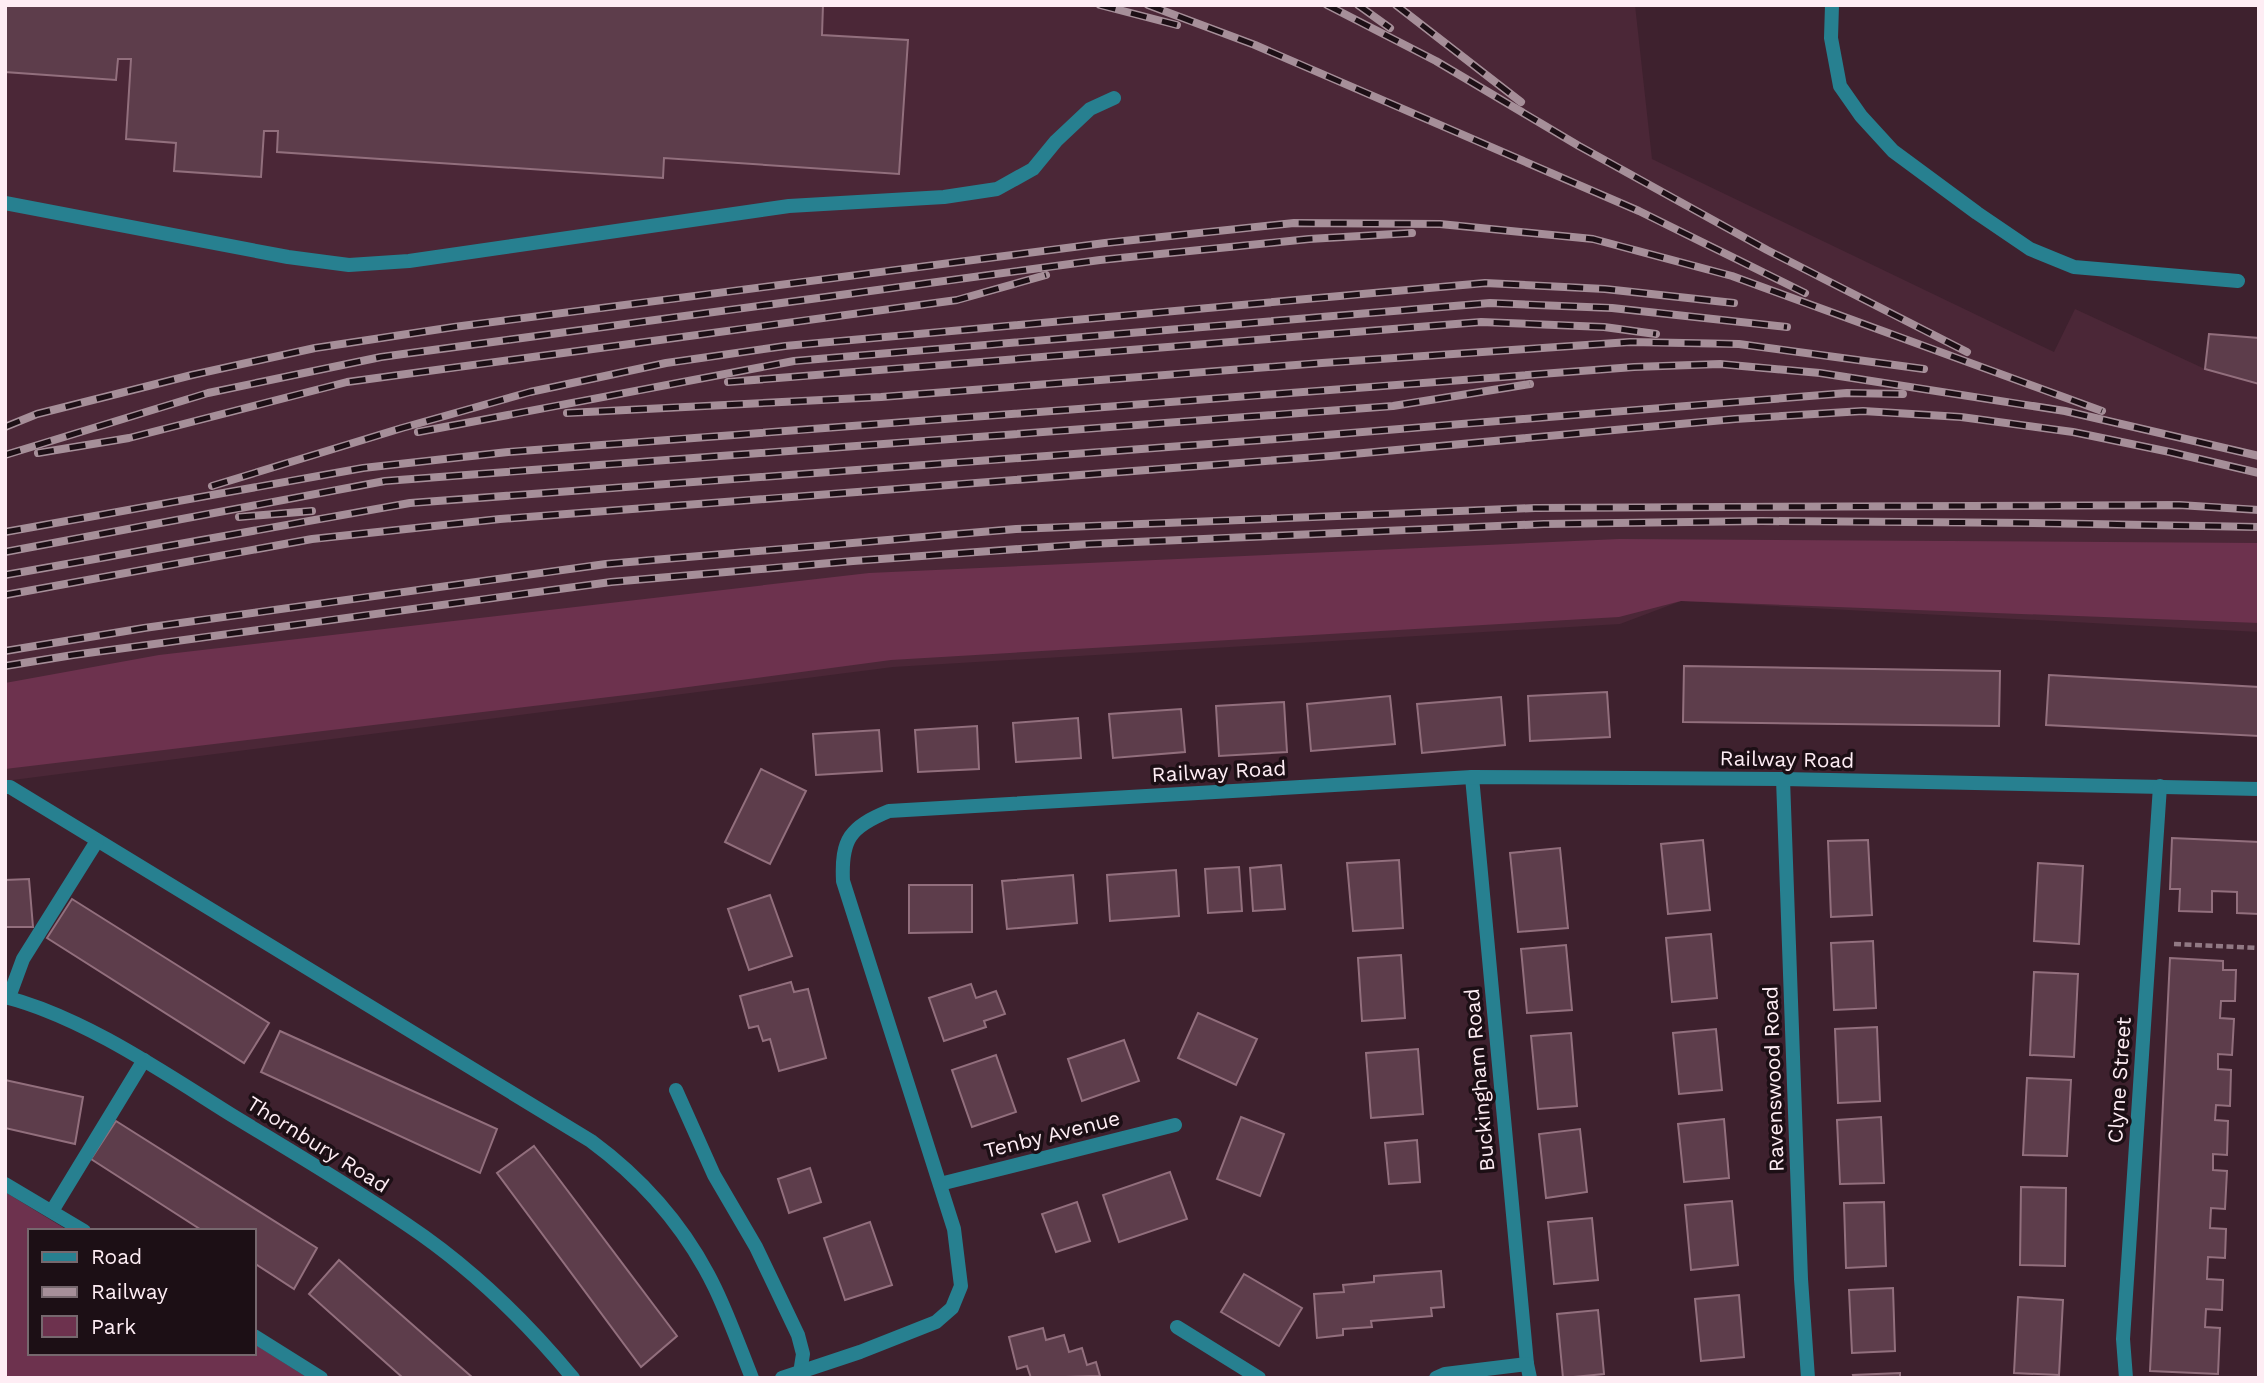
<svg xmlns="http://www.w3.org/2000/svg" width="2264" height="1383" viewBox="0 0 2264 1383" font-family="'Work Sans',sans-serif">
  <rect width="100%" height="100%" fill="#3e212e"/>
  <polygon fill="#4b2737" points="5,5 1635,5 1652,159 2054,352 2075,309 2205,369 2259,384 2259,632 1681,601 1620,624 893,667 5,781"/>
  <g fill="#6d324e">
    <polygon points="1619,539 2259,543 2259,623 1681,601 1619,617 891,660 643,693 5,769 5,683 159,655 869,573"/>
    <polygon points="5,1192 69,1231 30,1231 30,1353 254,1353 254,1344 308,1378 5,1378"/>
  </g>
  <g fill="#5d3d4b" stroke="#926f7d" stroke-width="2">
    <polygon points="5,5 823,5 822,35 908,40 899,174 664,158 663,178 277,152 278,131 264,131 261,177 174,171 176,143 126,139 131,59 118,59 116,80 5,72"/>
    <polygon points="2209,334 2259,338 2259,384 2205,369"/>
    <polygon points="1684,666 2000,671 1999,726 1683,722"/>
    <polygon points="2049,675 2259,687 2259,736 2046,725"/>
    <polygon points="1607,692 1610,737 1530,741 1528,696"/>
    <polygon points="1390,696 1395,744 1311,751 1307,704"/>
    <polygon points="1501,697 1505,745 1422,753 1417,704"/>
    <polygon points="1284,702 1287,752 1219,756 1216,706"/>
    <polygon points="1181,709 1185,752 1113,758 1109,714"/>
    <polygon points="1078,718 1081,758 1016,762 1013,723"/>
    <polygon points="977,726 979,769 918,772 915,730"/>
    <polygon points="879,730 882,771 816,775 813,734"/>
    <polygon points="761,769 806,791 770,864 725,842"/>
    <polygon points="2172,838 2259,842 2259,914 2237,913 2237,892 2212,891 2212,912 2179,911 2180,889 2170,889"/>
    <polygon points="1703,840 1710,910 1668,914 1661,844"/>
    <polygon points="1868,840 1872,915 1831,917 1828,841"/>
    <polygon points="1560,848 1568,928 1518,932 1510,853"/>
    <polygon points="1399,860 1403,928 1353,931 1347,863"/>
    <polygon points="2038,863 2083,866 2079,944 2034,941"/>
    <polygon points="1281,865 1285,909 1253,911 1250,868"/>
    <polygon points="1239,867 1242,911 1208,913 1205,869"/>
    <polygon points="1176,870 1179,916 1110,921 1107,875"/>
    <polygon points="1073,875 1077,923 1007,929 1002,881"/>
    <polygon points="29,879 33,927 5,927 5,880"/>
    <polygon points="909,885 972,885 972,932 909,933"/>
    <polygon points="770,895 792,956 749,970 728,909"/>
    <polygon points="72,899 269,1023 244,1063 47,938"/>
    <polygon points="1711,934 1717,998 1672,1002 1666,938"/>
    <polygon points="1873,941 1876,1008 1834,1010 1831,943"/>
    <polygon points="1566,945 1572,1010 1527,1013 1521,949"/>
    <polygon points="1401,955 1405,1018 1362,1021 1358,958"/>
    <polygon points="2170,958 2223,961 2223,970 2236,970 2235,1001 2221,1001 2220,1018 2234,1019 2232,1055 2218,1054 2218,1069 2231,1070 2230,1106 2216,1105 2215,1120 2228,1121 2227,1155 2213,1154 2213,1170 2227,1171 2225,1209 2211,1208 2210,1228 2226,1229 2225,1258 2208,1257 2207,1279 2223,1280 2222,1310 2206,1309 2205,1327 2220,1328 2218,1374 2150,1371"/>
    <polygon points="2034,972 2078,974 2074,1057 2030,1055"/>
    <polygon points="791,982 794,992 808,989 826,1058 779,1071 770,1039 763,1041 758,1026 749,1028 740,996"/>
    <polygon points="971,984 976,998 996,991 1005,1014 984,1021 986,1027 944,1041 929,998"/>
    <polygon points="1198,1013 1257,1039 1236,1085 1178,1058"/>
    <polygon points="1877,1027 1880,1101 1838,1103 1835,1029"/>
    <polygon points="1716,1029 1722,1090 1679,1094 1673,1033"/>
    <polygon points="280,1031 497,1129 480,1173 261,1072"/>
    <polygon points="1571,1033 1577,1106 1538,1109 1531,1036"/>
    <polygon points="1124,1040 1139,1081 1082,1101 1068,1059"/>
    <polygon points="1418,1049 1423,1114 1371,1118 1366,1053"/>
    <polygon points="996,1055 1016,1112 972,1127 952,1070"/>
    <polygon points="2027,1078 2071,1080 2067,1156 2023,1155"/>
    <polygon points="5,1080 83,1097 75,1144 5,1128"/>
    <polygon points="1241,1117 1284,1134 1260,1196 1217,1179"/>
    <polygon points="1881,1117 1884,1183 1840,1184 1837,1120"/>
    <polygon points="1724,1119 1729,1178 1684,1182 1678,1124"/>
    <polygon points="116,1121 317,1248 294,1289 254,1263 254,1231 203,1231 91,1159"/>
    <polygon points="1580,1129 1587,1192 1546,1198 1539,1134"/>
    <polygon points="1417,1140 1420,1182 1389,1184 1385,1143"/>
    <polygon points="534,1146 677,1336 641,1367 497,1173"/>
    <polygon points="810,1168 821,1202 789,1213 778,1179"/>
    <polygon points="1170,1172 1187,1219 1119,1242 1103,1195"/>
    <polygon points="2021,1187 2066,1188 2065,1266 2020,1265"/>
    <polygon points="1732,1201 1738,1265 1691,1270 1685,1205"/>
    <polygon points="1077,1202 1090,1241 1056,1252 1042,1214"/>
    <polygon points="1884,1202 1886,1266 1846,1268 1844,1203"/>
    <polygon points="1592,1218 1598,1280 1554,1284 1548,1222"/>
    <polygon points="870,1222 892,1285 845,1300 824,1238"/>
    <polygon points="339,1260 473,1378 403,1378 309,1294"/>
    <polygon points="1441,1271 1444,1307 1431,1308 1432,1316 1371,1321 1372,1327 1343,1329 1343,1335 1317,1338 1314,1294 1344,1292 1343,1285 1374,1282 1374,1276"/>
    <polygon points="1244,1274 1302,1308 1279,1346 1221,1312"/>
    <polygon points="1893,1288 1895,1351 1852,1353 1849,1290"/>
    <polygon points="1739,1295 1744,1357 1701,1361 1695,1299"/>
    <polygon points="2018,1297 2063,1300 2059,1375 2014,1373"/>
    <polygon points="1598,1310 1604,1374 1563,1378 1557,1314"/>
    <polygon points="1043,1328 1046,1340 1064,1335 1069,1352 1082,1348 1087,1365 1096,1362 1100,1376 1031,1378 1027,1366 1017,1369 1009,1337"/>
    <polygon points="1900,1373 1900,1378 1854,1378 1853,1375"/>
  </g>
  <g fill="none" stroke-linecap="round" stroke-linejoin="round">
    <polyline stroke="#917984" stroke-width="4.5" stroke-dasharray="7 3.5" stroke-linecap="butt" points="2174,944 2259,948"/>
    <g stroke="#278090" stroke-width="14">
      <polyline points="1832,5 1831,38 1840,86 1861,116 1893,151 1977,213 2030,249 2074,267 2238,281"/>
      <polyline points="5,203 288,257 349,265 409,261 789,206 944,197 997,189 1033,169 1056,141 1090,109 1114,98"/>
      <path d="M5 787H10L591 1141C644 1180 686 1228 715 1288 729 1317 740 1348 752 1378"/>
      <polyline points="9,997 23,959 97,841"/>
      <polyline points="676,1090 714,1175 756,1247 798,1335 803,1354 800,1373"/>
      <polyline points="5,1184 84,1231"/>
      <polyline points="52,1211 144,1060"/>
      <polyline points="254,1336 321,1378"/>
    </g>
    <g stroke="#278090" stroke-width="14">
      <polyline points="1472,777 1527,1364 1530,1378"/>
      <polyline points="1783,779 1801,1279 1808,1378"/>
      <path d="M5 997C83 1017 163 1072 230 1114 289 1150 349 1185 406 1224 469 1266 525 1320 573 1378"/>
      <polyline points="940,1184 1175,1125"/>
      <polyline points="1177,1327 1259,1378"/>
      <path d="M782 1378 860 1352 936 1322 952 1308 961 1286 954 1229 843 881C841 839 850 827 889 811L1472 777 1783 779 2259 789"/>
      <polyline points="1436,1378 1445,1374 1527,1364"/>
      <polyline points="2126,1378 2123,1339 2160,786"/>
    </g>
    <defs>
      <g id="rail">
        <polyline points="1100,5 1177,25"/>
        <polyline points="1148,5 1255,45 1639,211 1805,293"/>
        <polyline points="1327,5 1436,61 1579,146 1767,250 1967,352"/>
        <polyline points="1358,5 1390,28"/>
        <polyline points="1396,5 1521,102"/>
        <polyline points="728,382 1481,322 1604,327 1656,334"/>
        <polyline points="567,413 881,397 1322,363 1630,342 1739,344 1924,369"/>
        <polyline points="5,427 37,414 192,375 315,348 454,327 1105,243 1294,223 1440,224 1593,239 1732,276 2102,411"/>
        <polyline points="418,432 794,361 1490,303 1612,308 1787,327"/>
        <polyline points="38,453 129,438 347,382 957,300 1046,275"/>
        <polyline points="5,455 208,393 381,357 1100,260 1309,239 1412,233"/>
        <polyline points="212,486 402,428 530,392 666,363 785,346 1485,283 1605,289 1734,303"/>
        <polyline points="239,517 312,511"/>
        <polyline points="5,532 363,468 508,452 1634,367 1720,364 1820,373 2065,411 2259,456"/>
        <polyline points="5,552 385,481 1393,406 1530,384"/>
        <polyline points="5,575 410,503 1263,440 1847,393 1903,394"/>
        <polyline points="5,595 312,539 500,519 1331,456 1735,419 1863,411 1961,417 2073,432 2170,452 2259,473"/>
        <polyline points="5,651 144,628 606,564 1016,529 1535,508 2179,505 2259,510"/>
        <polyline points="5,666 73,655 611,582 853,561 1089,544 1544,524 1762,521 2033,523 2259,527"/>
      </g>
    </defs>
    <use href="#rail" stroke="#a68f99" stroke-width="8"/>
    <use href="#rail" stroke="#1c0f15" stroke-width="5" stroke-dasharray="16" stroke-linecap="butt"/>
  </g>
  <g text-anchor="middle" dominant-baseline="central" stroke-width="7" stroke-linejoin="round" paint-order="stroke">
    <g font-size="21" fill="#feedf4" stroke="#1c0f15">
      <text transform="translate(1787 759) rotate(1)">Railway Road</text>
      <text transform="translate(1219 771) rotate(-3)">Railway Road</text>
      <text transform="translate(1773 1079) rotate(-92)">Ravenswood Road</text>
      <text transform="translate(1479 1080) rotate(-95)">Buckingham Road</text>
      <text transform="translate(2119 1080) rotate(-86)">Clyne Street</text>
      <text transform="translate(1052 1134) rotate(-14)">Tenby Avenue</text>
      <text transform="translate(318 1144) rotate(32)">Thornbury Road</text>
    </g>
  </g>
  <rect width="2264" height="1383" fill="none" stroke="#feedf4" stroke-width="14"/>
  <rect x="28" y="1229" width="228" height="126" fill="#1c0f15" stroke="#76686e" stroke-width="2"/>
  <rect x="42" y="1252" width="35" height="10" fill="#278090" stroke="#76686e" stroke-width="2"/>
  <text x="91" y="1264" font-size="21" fill="#feedf4">Road</text>
  <rect x="42" y="1287" width="35" height="10" fill="#a68f99" stroke="#76686e" stroke-width="2"/>
  <text x="91" y="1299" font-size="21" fill="#feedf4">Railway</text>
  <rect x="42" y="1316" width="35" height="21" fill="#6d324e" stroke="#76686e" stroke-width="2"/>
  <text x="91" y="1334" font-size="21" fill="#feedf4">Park</text>
</svg>
